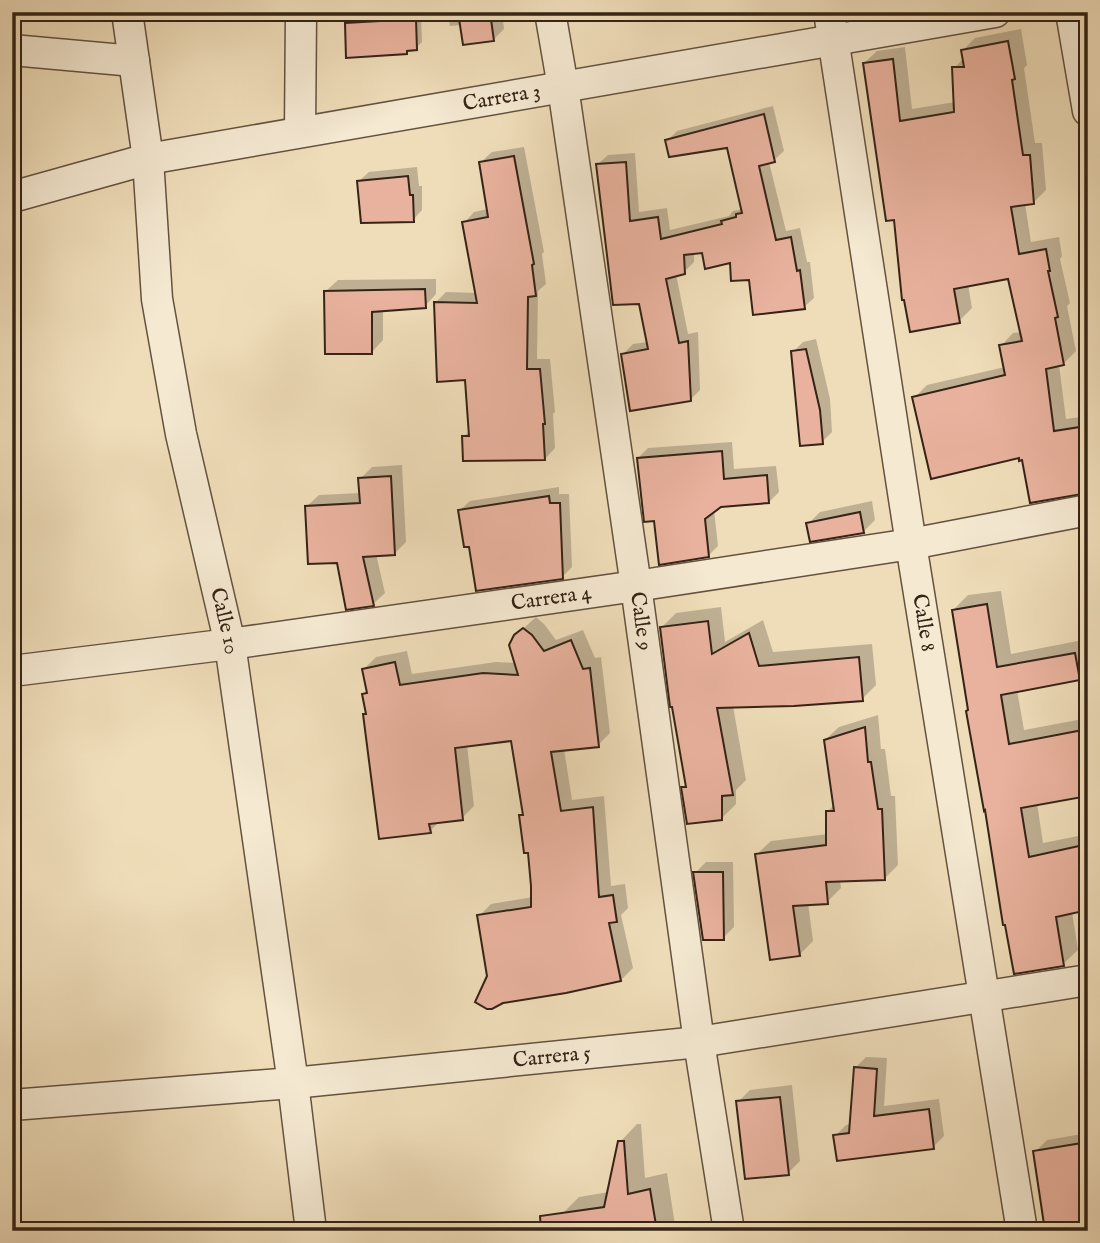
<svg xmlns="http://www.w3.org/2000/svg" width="1100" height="1243" viewBox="0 0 1100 1243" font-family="'IM FELL English',serif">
  <rect width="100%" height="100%" fill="#efddb9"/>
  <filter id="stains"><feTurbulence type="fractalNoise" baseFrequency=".00286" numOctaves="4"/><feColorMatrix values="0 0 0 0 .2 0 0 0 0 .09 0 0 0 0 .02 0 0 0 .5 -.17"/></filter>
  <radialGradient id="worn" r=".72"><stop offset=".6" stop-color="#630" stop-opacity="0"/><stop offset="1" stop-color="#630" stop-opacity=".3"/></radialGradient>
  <g fill="#0003">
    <polygon points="447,12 502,12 504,29 494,39 462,25 450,26"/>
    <polygon points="421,15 422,42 416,48 410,49 407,52 347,23 352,18"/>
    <polygon points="1021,29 1027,65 1024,68 1035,143 1042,143 1046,190 1033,203 1025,204 1031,242 1059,237 1062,256 1060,259 1070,303 1067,306 1076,351 1063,364 1059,365 1066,419 1088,416 1088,491 914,398 927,385 1005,367 1001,346 1013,333 1022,332 1009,277 968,284 972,308 959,321 895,218 864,63 877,51 905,47 912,109 955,102 954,68 964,58 963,50 975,38"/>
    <polygon points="773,106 784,151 774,160 769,162 786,231 800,228 807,262 810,262 814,298 804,307 750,278 732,261 703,251 694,252 694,262 684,272 676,274 688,334 698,332 700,390 690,400 623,354 633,344 648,342 640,302 598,164 608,155 635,153 639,212 667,208 670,230 729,216 733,211 743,209 729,146 667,141 677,131"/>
    <polygon points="524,147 544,252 542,254 546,284 538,291 537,359 550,359 555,412 553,414 555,448 545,459 464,436 471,430 466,378 435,303 446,292 477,293 464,223 474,212 488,209 481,162 492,152"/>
    <polygon points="417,167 419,186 422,186 422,210 413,220 359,181 369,172"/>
    <polygon points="436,279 436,294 425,306 383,310 383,340 372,352 326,291 338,280"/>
    <polygon points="816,339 830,399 832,432 822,442 793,352 803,342"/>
    <polygon points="732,442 734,469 776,466 779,492 769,502 720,505 714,510 718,546 708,556 656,519 638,458 648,448"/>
    <polygon points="402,465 406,542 395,553 376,554 385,593 373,604 338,561 307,506 319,495 361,493 360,479 372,467"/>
    <polygon points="559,487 559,494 569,494 572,567 562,577 470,545 460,510 470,501"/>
    <polygon points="872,501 875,520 863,532 808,524 820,512"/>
    <polygon points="1001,591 1011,654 1088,639 1088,670 1079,678 1017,690 1024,730 1088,718 1088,794 1037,803 1043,843 1088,834 1088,909 1072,912 1078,950 1063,964 969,710 953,610 968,595"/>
    <polygon points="721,607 725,642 763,620 773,652 872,644 876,685 862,699 733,706 746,780 736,790 736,804 722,818 683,788 687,784 662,627 676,613"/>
    <polygon points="536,617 544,624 556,640 583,630 595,658 601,657 610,733 598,745 564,749 572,800 604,796 611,886 625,884 628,908 621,915 633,968 621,980 489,976 479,916 491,904 533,897 530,851 521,816 525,812 512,739 467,745 474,806 462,818 440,821 430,831 365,715 368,712 364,695 368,690 364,669 376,657 407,651 412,674 496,662 516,663 515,636"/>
    <polygon points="878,715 881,749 885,749 891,796 895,796 898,865 884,879 840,880 841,888 827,902 808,903 813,941 799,955 757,854 771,841 828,834 827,812 835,804 825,740 839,727"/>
    <polygon points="706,862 733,862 734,927 723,938 695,873"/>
    <polygon points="866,1057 887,1058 884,1106 939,1099 944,1136 933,1147 835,1136 846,1125 852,1124 855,1068"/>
    <polygon points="792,1085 800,1161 788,1173 738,1102 750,1090"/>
    <polygon points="637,1124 641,1124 645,1178 667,1173 675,1225 669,1231 564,1231 562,1214 579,1197 609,1192 620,1142"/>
    <polygon points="1088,1133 1088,1231 1047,1231 1035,1152 1047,1140"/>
  </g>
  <g fill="#e9b29e" stroke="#352316" stroke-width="2">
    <polygon points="458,12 490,12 494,41 463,45"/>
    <polygon points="416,19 417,50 407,51 407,54 346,58 345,23"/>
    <polygon points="1008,41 1015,79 1012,80 1023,155 1030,155 1034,204 1011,207 1019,254 1046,249 1050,271 1048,271 1058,317 1055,318 1064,365 1046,369 1054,431 1080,427 1085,464 1088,464 1088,493 1030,503 1022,460 1019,461 1019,458 931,479 912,397 1005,375 999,345 1022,341 1008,279 954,289 960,323 910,332 904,300 902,300 894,220 886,221 863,63 893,59 900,121 954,112 952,67 964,67 961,50"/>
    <polygon points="764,114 775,162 759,166 776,240 791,237 797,271 800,270 805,309 753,315 749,280 731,281 730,263 705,269 702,253 684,255 685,274 666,279 679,343 688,341 691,401 630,411 621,354 648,349 639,304 613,305 596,164 626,162 630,221 658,217 661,239 722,224 721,221 736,217 736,214 742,213 727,148 669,157 665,140"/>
    <polygon points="514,156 534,264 532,265 536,296 528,297 527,369 540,369 545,424 543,424 545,460 463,461 462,436 469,436 465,380 437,382 434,302 477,303 462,222 488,217 479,162"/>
    <polygon points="408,176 410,195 413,195 414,222 361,223 357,181"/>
    <polygon points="425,289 426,308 372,312 372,354 325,354 324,291"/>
    <polygon points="806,349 820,410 823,444 800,446 791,351"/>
    <polygon points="722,451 724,479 767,475 769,503 721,507 705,519 709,557 659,565 654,521 644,522 637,458"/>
    <polygon points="391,476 395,555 363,557 374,606 346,610 337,563 308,564 305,506 360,503 358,478"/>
    <polygon points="549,496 550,503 560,503 563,579 476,591 469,547 464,547 458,510"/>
    <polygon points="860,512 864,533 810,542 806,523"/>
    <polygon points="987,604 997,667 1075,653 1080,680 1001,695 1009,744 1088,729 1088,796 1021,808 1029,857 1088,844 1088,910 1056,917 1064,966 1014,974 1005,925 1003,925 985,810 984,811 966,711 968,710 952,610"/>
    <polygon points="708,621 712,654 749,633 759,666 859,657 863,701 794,706 717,708 733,795 722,796 722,820 687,824 681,787 686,787 672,707 670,707 660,627"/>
    <polygon points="523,628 532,635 544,651 571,640 583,669 590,668 599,747 551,752 561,811 593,807 599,897 613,895 617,922 609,923 621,981 566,993 503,1003 492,1009 487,1009 475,1002 487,976 477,915 531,907 531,886 528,853 524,853 519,815 523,815 511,741 455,748 463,820 429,824 431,833 379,839 363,714 366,714 362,694 367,693 362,669 395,662 400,685 483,673 518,675 509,645 514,635"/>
    <polygon points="865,727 868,762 871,762 878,809 882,809 885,880 826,882 828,904 793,906 800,956 770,960 755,854 826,845 826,811 834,811 824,740"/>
    <polygon points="693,872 723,872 724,940 703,940"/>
    <polygon points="854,1067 877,1069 874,1116 929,1109 934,1149 837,1161 833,1135 849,1133"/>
    <polygon points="780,1097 789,1175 745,1179 736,1101"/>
    <polygon points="618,1141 624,1141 628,1194 650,1189 657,1231 541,1231 540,1216 604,1207"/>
    <polygon points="1088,1142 1088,1228 1068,1231 1045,1231 1033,1151"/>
  </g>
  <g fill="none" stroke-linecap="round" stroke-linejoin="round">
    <defs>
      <g id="street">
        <path id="s1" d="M127 12 148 159 157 299 181 434 230 644 293 1083 311 1231"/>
        <path id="s2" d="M550 12 563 87 636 586 699 1042 729 1231"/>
        <path id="s3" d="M829 12 911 544 1022 1231"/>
        <polyline points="1071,12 1088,111"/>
        <polyline points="12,50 134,61"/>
        <polyline points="300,132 301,12"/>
        <path id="s4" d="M12 197 148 159 995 12"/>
        <path id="s5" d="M12 671 230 644 636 586 911 544 1088 510"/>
        <path id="s6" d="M12 1105 293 1083 699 1042 1088 980"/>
      </g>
    </defs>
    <use href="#street" stroke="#64523f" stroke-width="33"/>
    <use href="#street" stroke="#f5e9d2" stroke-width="30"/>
  </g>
  <g text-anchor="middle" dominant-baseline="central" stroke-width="7" stroke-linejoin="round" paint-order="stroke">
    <g font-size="21" fill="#352316" stroke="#f5e9d2">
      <text stroke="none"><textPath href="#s4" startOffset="500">Carrera 3</textPath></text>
      <text stroke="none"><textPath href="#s5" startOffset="544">Carrera 4</textPath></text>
      <text stroke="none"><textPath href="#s1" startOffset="618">Calle 10</textPath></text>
      <text stroke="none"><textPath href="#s2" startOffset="616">Calle 9</textPath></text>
      <text stroke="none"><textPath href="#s3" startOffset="618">Calle 8</textPath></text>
      <text stroke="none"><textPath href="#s6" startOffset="542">Carrera 5</textPath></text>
    </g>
  </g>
  <rect width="1100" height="1243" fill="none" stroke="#efddb9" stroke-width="42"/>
  <rect x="14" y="14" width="1072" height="1215" fill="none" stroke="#352316" stroke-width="3.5"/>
  <rect x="21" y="21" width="1058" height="1201" fill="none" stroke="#352316" stroke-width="2"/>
  <rect width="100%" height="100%" filter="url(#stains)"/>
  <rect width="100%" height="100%" fill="url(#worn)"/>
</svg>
